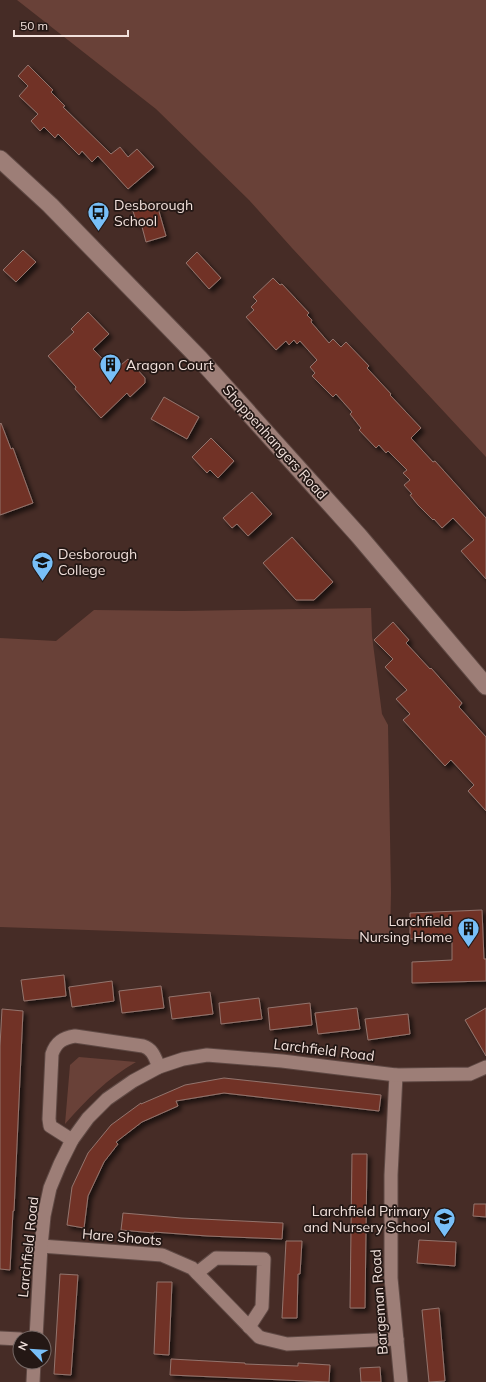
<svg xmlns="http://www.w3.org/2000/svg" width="486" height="1382" viewBox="0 0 486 1382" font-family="Mulish,sans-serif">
  <defs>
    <filter id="shadow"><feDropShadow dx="3.5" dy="3.5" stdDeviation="2" flood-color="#0009"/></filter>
  </defs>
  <rect width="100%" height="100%" fill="#462c26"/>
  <g fill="#694138">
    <polygon points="17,0 486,0 486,457 292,248 249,200 156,109"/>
    <polygon points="371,608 372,636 382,714 388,725 391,892 390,942 375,940 0,927 0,638 56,641 94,610 183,611"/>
    <path d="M79 1057 136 1062C108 1078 87 1099 65 1124L70 1065Z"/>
  </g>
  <g fill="#713326" stroke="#93746d" filter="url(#shadow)">
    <polygon points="28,65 53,90 51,92 65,106 63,107 111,154 120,147 128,157 137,149 154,167 128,189 98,156 92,162 82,151 79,155 58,134 55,138 44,127 40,131 31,121 38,114 19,96 28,86 18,76"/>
    <polygon points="152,202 153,209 158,208 166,236 146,242 141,223 137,224 132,208"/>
    <polygon points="23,250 36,262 16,282 3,270"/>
    <polygon points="197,252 221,278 209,289 186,263"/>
    <polygon points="273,278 280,285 282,284 309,313 307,315 312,320 311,322 329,343 333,339 341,347 346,342 369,366 367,368 391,394 390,395 421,428 411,438 433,462 435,461 486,518 486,579 461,551 474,540 453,518 442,528 434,519 433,520 418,505 410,495 412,494 404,485 410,480 403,473 407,470 388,451 386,453 379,445 376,448 359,430 361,428 350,414 352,412 336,394 333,397 312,376 315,373 310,367 317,360 300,341 297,344 294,340 289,345 286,341 276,350 246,317 254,310 251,307 257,301 253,297"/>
    <polygon points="88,312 109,334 93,349 114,371 128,359 145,378 145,383 130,397 127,393 101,418 75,389 76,387 48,356 74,332 71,329"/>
    <polygon points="164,397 199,417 187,439 151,419"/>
    <polygon points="1,423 11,449 13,448 33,503 0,515 0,424"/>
    <polygon points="211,438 234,461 218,478 210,470 207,473 192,457"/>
    <polygon points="252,492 272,514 248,536 237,524 232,528 223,518"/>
    <polygon points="292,537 333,582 314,600 296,600 263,563"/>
    <polygon points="393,622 409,640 406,643 430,669 431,668 462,703 459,707 486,737 486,811 468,791 474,785 451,760 445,766 403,720 410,714 396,699 407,690 385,667 393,659 374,640"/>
    <polygon points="482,910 484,959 486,959 486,981 412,983 412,962 452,960 452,938 410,939 410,913"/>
    <polygon points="64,975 66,996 24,1001 21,980"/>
    <polygon points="112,981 114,1001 72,1007 69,987"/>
    <polygon points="161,986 164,1008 122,1013 119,991"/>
    <polygon points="210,992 213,1014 172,1019 169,997"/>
    <polygon points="259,998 262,1019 221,1024 219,1003"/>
    <polygon points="310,1003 312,1025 270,1030 268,1008"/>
    <polygon points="357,1008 360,1029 318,1034 315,1013"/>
    <polygon points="486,1008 486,1056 465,1020"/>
    <polygon points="2,1009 23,1011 14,1211 13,1211 10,1270 0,1269 0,1046"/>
    <polygon points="408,1014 410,1034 368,1040 365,1019"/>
    <polygon points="224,1078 381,1095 379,1111 224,1093 176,1101 178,1106 142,1122 116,1142 118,1144 104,1162 88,1196 84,1228 67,1225 72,1187 88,1153 111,1125 141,1103 141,1104 185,1085"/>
    <polygon points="352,1154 367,1154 365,1308 350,1308"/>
    <polygon points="474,1204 486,1204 486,1217 473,1216"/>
    <polygon points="123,1213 181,1218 283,1223 282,1239 207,1236 154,1232 154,1233 121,1230"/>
    <polygon points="419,1240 456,1242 455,1266 417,1263"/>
    <polygon points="286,1241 302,1241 300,1274 298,1274 297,1318 282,1318"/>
    <polygon points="60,1274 78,1275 71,1375 54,1374"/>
    <polygon points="157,1282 172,1282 169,1355 154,1354"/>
    <polygon points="439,1308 445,1381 429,1382 422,1310"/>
    <polygon points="171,1359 245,1363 245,1364 298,1366 298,1363 330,1365 329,1382 170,1375"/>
    <polygon points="380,1367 381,1382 361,1382 360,1368"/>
  </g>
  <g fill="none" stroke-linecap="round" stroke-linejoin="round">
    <defs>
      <g id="minor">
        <polyline points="396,1075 391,1175 391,1278 401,1382"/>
        <path d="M72 1140 50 1126 49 1119 52 1054C56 1042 63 1038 75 1036L143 1046C153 1049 155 1058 159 1067"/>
        <polyline points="41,1246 162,1255 192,1268 259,1337 262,1338 287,1344 397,1339"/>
        <polyline points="197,1273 216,1258 264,1259 262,1307 249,1327"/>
        <polyline points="0,1338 20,1339"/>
        <polyline points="36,1338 41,1246 44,1216 50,1188 60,1164 72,1140 88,1118 107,1099 133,1081 159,1067 183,1059 207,1055 282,1061 396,1075 470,1074 486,1067"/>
        <polyline points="33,1382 34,1362"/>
      </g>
      <polyline id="tertiary" points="0,159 50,205 200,359 359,536 486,686"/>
    </defs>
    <use href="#minor" stroke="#5f4944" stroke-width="15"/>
    <use href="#tertiary" stroke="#5f4944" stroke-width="19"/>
    <use href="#minor" stroke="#9d7e77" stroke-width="13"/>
    <use href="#tertiary" stroke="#9d7e77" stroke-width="17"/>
  </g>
  <defs>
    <symbol id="bus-pin" viewBox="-11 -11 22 30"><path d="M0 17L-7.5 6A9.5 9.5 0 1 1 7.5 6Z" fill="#78bff8" stroke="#241815"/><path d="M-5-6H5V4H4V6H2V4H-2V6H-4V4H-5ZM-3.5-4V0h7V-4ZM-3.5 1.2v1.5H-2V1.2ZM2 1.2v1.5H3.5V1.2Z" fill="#111"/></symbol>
    <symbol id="building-pin" viewBox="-11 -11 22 30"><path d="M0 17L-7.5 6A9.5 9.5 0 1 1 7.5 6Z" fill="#78bff8" stroke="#241815"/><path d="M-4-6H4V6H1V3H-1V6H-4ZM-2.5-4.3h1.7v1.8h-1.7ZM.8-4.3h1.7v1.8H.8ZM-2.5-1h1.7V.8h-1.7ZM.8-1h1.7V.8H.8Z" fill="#111"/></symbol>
    <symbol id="school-pin" viewBox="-11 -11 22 30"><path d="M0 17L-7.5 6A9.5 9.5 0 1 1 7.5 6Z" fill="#78bff8" stroke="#241815"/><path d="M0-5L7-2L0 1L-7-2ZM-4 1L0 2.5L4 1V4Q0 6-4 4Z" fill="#111"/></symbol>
  </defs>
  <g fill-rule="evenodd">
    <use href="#bus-pin" x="86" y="200" width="25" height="34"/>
    <use href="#building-pin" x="98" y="352" width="25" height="34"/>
    <use href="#school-pin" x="30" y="550" width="25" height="34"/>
    <use href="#building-pin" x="456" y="916" width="25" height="34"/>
    <use href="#school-pin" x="432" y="1206" width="25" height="34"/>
  </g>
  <g text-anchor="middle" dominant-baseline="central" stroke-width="3.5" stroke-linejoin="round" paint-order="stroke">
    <g font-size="14" fill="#f2e1dc" stroke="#241815" text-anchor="start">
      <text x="114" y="205">Desborough<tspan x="114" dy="16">School</tspan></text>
      <text x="126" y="365">Aragon Court</text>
      <text x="58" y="554">Desborough<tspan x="58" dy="16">College</tspan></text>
      <text x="452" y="921" text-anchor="end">Larchfield<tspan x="452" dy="16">Nursing Home</tspan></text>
      <text x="430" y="1211" text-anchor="end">Larchfield Primary<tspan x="430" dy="16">and Nursery School</tspan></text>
    </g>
    <g font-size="14" fill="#f2e1dc" stroke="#241815">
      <text transform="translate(275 442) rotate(48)">Shoppenhangers Road</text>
      <text transform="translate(324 1050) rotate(7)">Larchfield Road</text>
      <text transform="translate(122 1237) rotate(5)">Hare Shoots</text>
      <text transform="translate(28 1247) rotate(-84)">Larchfield Road</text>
      <text transform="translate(379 1302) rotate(-94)">Bargeman Road</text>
    </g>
  </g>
  <g transform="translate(32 1350) rotate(295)"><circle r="19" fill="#241815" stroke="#766865"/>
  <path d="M0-3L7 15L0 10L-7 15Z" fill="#78bff8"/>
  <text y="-6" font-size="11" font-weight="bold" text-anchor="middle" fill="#f2e1dc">N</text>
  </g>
  <path d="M14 30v6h114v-6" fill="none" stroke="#f2e1dc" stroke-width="2"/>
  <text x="20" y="30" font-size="12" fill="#f2e1dc" stroke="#241815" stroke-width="3" paint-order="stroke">50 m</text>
</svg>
